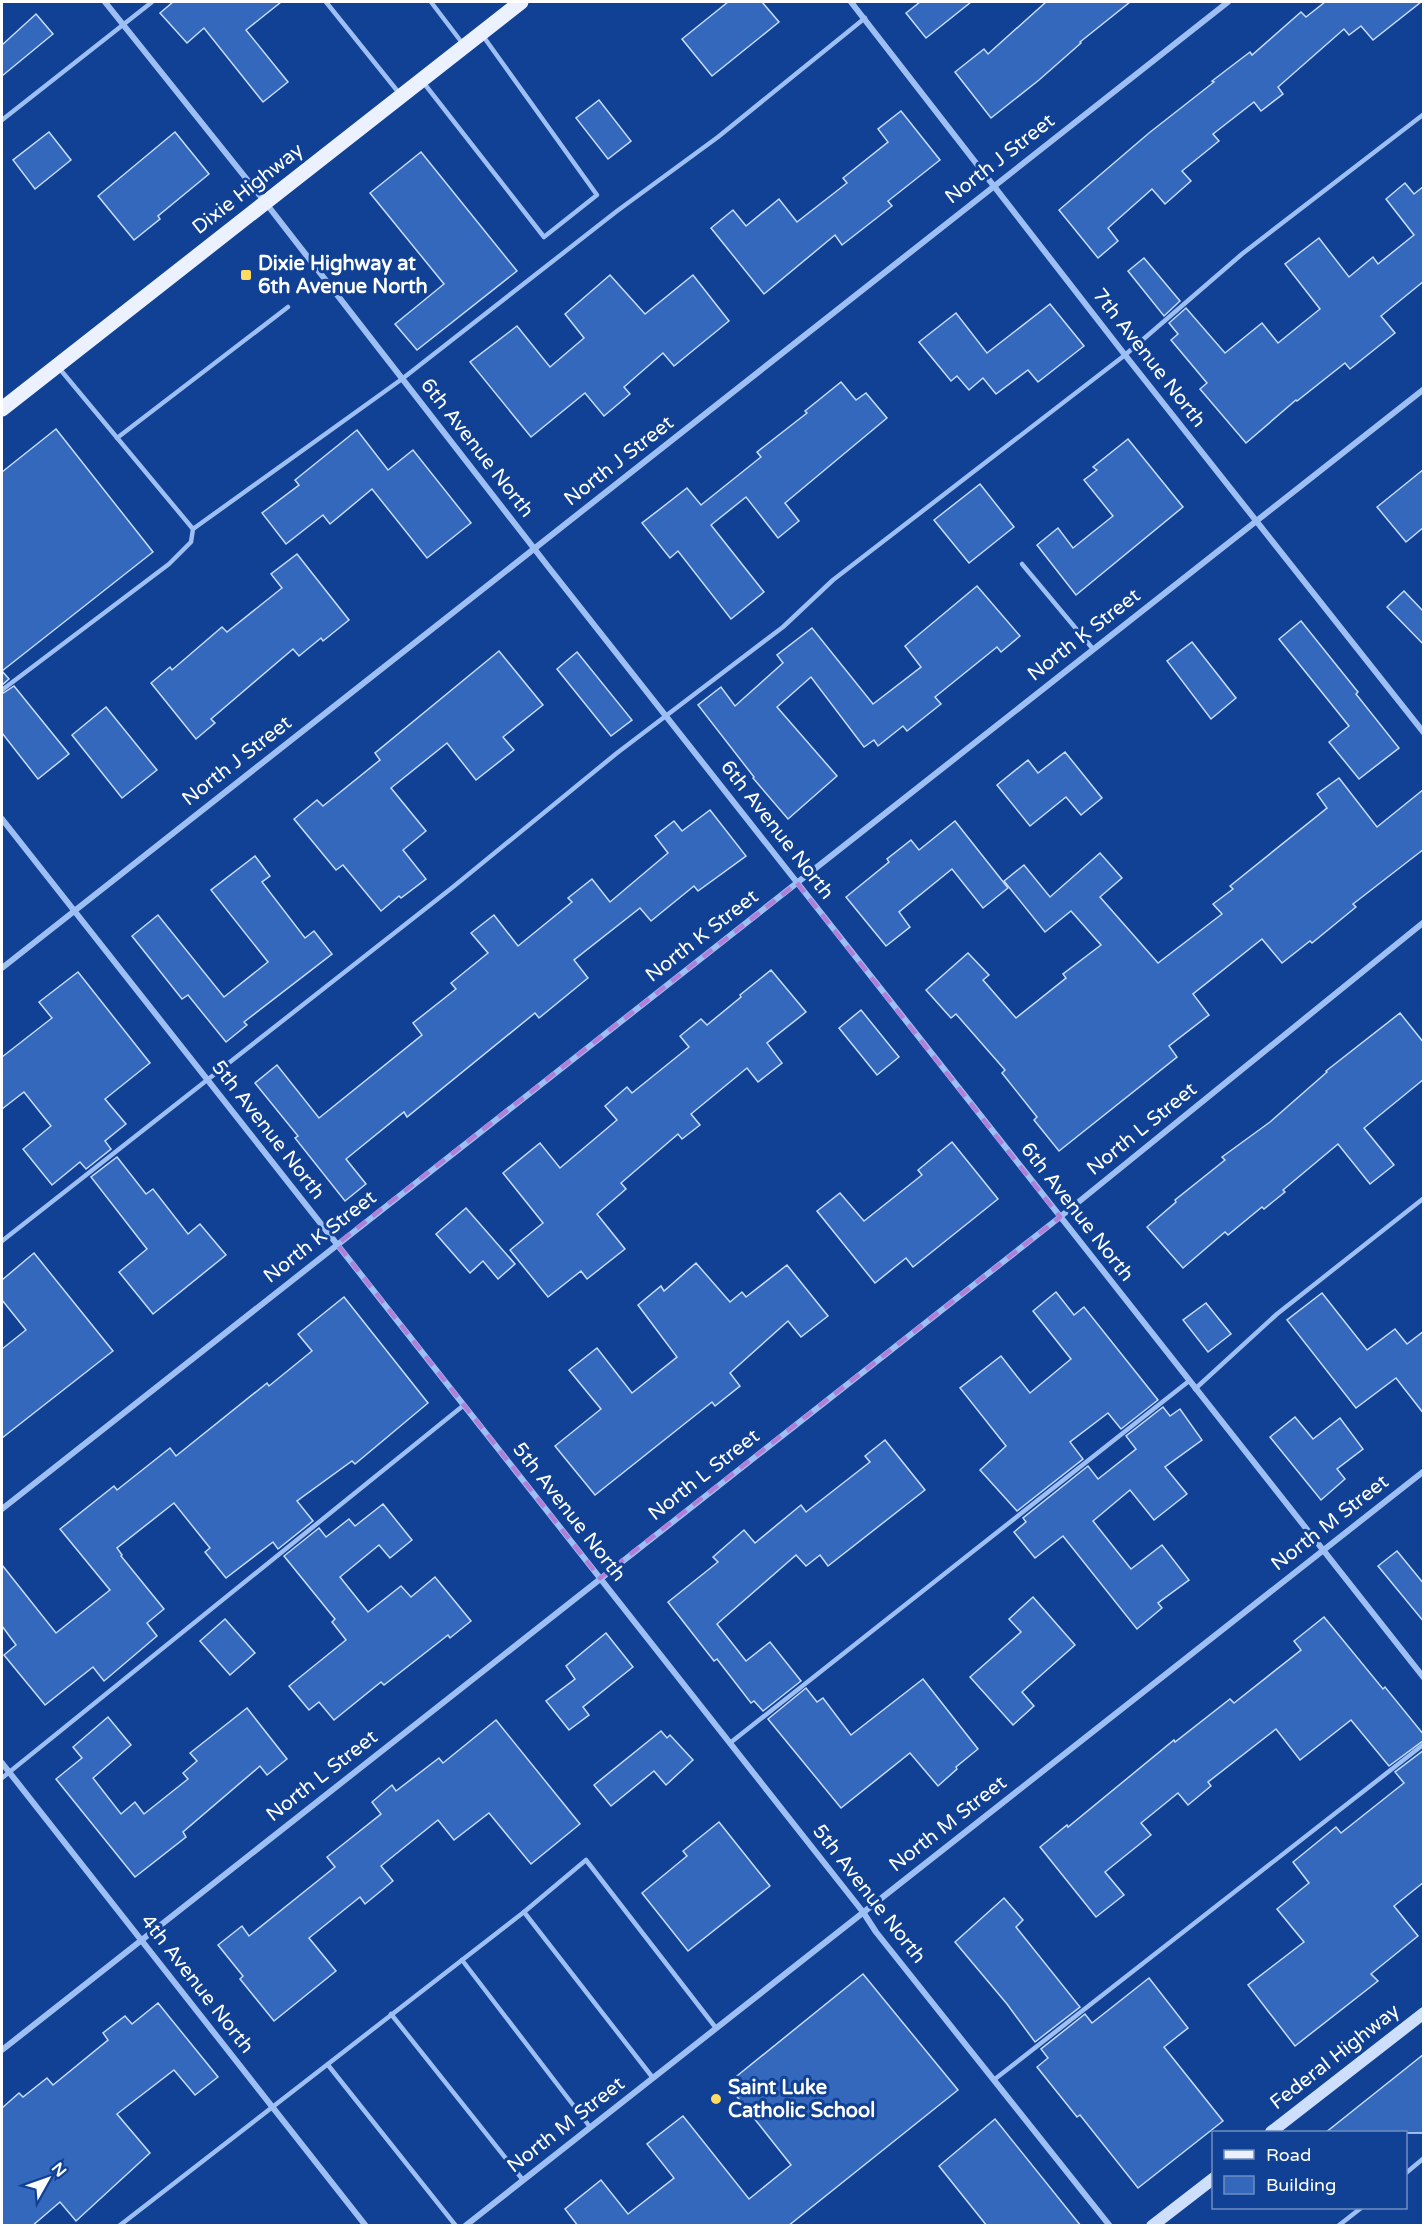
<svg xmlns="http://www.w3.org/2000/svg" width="1425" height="2227" viewBox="0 0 1425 2227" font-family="'Varela Round',sans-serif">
  <rect width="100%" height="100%" fill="#104195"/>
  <g fill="#3468bc" stroke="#c6dcfe" stroke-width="1.5">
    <polygon points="173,2 281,2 246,30 288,82 263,102 204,28 187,43 160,13"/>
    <polygon points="728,2 762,2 779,22 712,76 682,39"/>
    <polygon points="920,2 971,2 926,38 906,13"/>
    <polygon points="1046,2 1130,2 1080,42 1081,43 1039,80 991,118 955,72 984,49 988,54"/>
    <polygon points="1325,2 1421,2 1373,40 1361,26 1349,35 1344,29 1278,87 1283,94 1261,111 1254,102 1213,134 1219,141 1182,171 1191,181 1165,204 1152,189 1108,228 1118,241 1098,258 1059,210 1149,133 1214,82 1212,81 1250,52 1252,55 1301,12 1306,17"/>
    <polygon points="36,14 53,34 2,76 2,45"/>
    <polygon points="599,100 631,141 608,159 576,118"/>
    <polygon points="901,111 940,160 888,201 892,206 842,245 835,235 764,294 711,228 733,210 746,226 779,199 797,222 847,183 843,178 888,142 878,129"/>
    <polygon points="49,132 71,160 35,189 13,160"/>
    <polygon points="175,132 209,174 158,216 160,219 134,240 98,196"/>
    <polygon points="421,152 517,271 417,350 395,324 444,284 370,193"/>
    <polygon points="1405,183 1414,194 1424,186 1424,281 1381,316 1395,333 1350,369 1345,363 1297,401 1296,400 1246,443 1200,389 1207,383 1171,340 1178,334 1169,323 1186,308 1225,353 1262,323 1278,343 1320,309 1285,264 1319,238 1349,277 1373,257 1378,264 1414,235 1386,199"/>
    <polygon points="1144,258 1180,301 1164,316 1128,271"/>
    <polygon points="610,275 645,314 693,275 729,321 674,366 663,353 624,387 630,394 604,416 585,393 531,437 470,362 517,326 550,367 584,338 565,314"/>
    <polygon points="1050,304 1084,346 1038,382 1028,370 996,394 983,378 969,390 957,376 951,381 919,342 956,313 987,353"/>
    <polygon points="841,382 856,400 866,393 887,418 785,503 799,521 778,538 746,497 711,525 764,592 731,619 678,551 670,558 642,523 687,488 701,505 761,457 757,452 807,413 805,411"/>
    <polygon points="56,429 153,552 2,671 9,679 2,685 2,472"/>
    <polygon points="357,430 388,470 413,450 471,523 427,558 372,489 330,524 323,515 286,544 262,513 299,485 295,480"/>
    <polygon points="1128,439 1183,507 1076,595 1037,545 1058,528 1073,548 1113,516 1084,480 1097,470 1093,467"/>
    <polygon points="1424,469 1424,527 1406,542 1377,507"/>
    <polygon points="980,484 1014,527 969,563 934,520"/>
    <polygon points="297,554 349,620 323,641 321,638 299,656 293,649 211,719 215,723 196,739 151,683 170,667 172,670 222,627 227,632 282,588 271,574"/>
    <polygon points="977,586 1020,636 1001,652 997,647 935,697 941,704 907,731 903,726 878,746 874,740 864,747 811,677 777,707 837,776 788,819 753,778 754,777 698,705 721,687 735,706 783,663 777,655 812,628 873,704 921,667 905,646"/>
    <polygon points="1404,591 1424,612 1424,645 1387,607"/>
    <polygon points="1301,621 1358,692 1356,694 1399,748 1359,779 1329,742 1349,726 1279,639"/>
    <polygon points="1192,642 1236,698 1211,719 1167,661"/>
    <polygon points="499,651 543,705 503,737 514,750 476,780 447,743 391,788 426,831 403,850 426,879 401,898 399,896 381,911 343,865 336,870 294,819 317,800 323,806 380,760 375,753"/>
    <polygon points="577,652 632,720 611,736 557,669"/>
    <polygon points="14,686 69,754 38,779 2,733 2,694"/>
    <polygon points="106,707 157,770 122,798 72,735"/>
    <polygon points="1065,752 1102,798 1081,815 1066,797 1030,826 997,785 1028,760 1038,773"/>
    <polygon points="1339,778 1377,827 1424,789 1424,849 1353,904 1356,907 1312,943 1310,941 1282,963 1262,939 1193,994 1209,1015 1169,1046 1177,1057 1059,1151 1034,1120 1037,1117 1002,1073 1005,1070 956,1014 951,1018 926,990 968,953 989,975 983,980 1016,1018 1066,978 1063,974 1101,945 1071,911 1045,932 1004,881 1024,865 1050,897 1100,853 1122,878 1100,897 1158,963 1222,914 1213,904 1233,889 1230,886 1327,808 1317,794"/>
    <polygon points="710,810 746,856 698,891 694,886 651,921 640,908 574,960 588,978 539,1018 535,1013 407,1117 404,1112 346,1159 366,1184 345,1201 295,1138 298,1136 255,1083 277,1065 319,1118 422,1035 413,1023 456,989 451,983 488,953 471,933 494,915 518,946 572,902 568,898 592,879 610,902 668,853 655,836 674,821 682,831"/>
    <polygon points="955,821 1008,888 983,908 952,869 899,912 910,927 886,946 846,897 889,862 887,859 911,840 919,850"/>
    <polygon points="255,856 270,876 262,882 305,938 314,931 332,954 244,1022 247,1025 226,1042 188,995 182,999 132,936 158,915 224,997 268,962 211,890"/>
    <polygon points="771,970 806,1012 767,1043 782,1063 758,1082 747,1068 691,1114 700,1125 682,1139 678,1134 621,1183 626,1189 597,1214 625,1249 587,1279 581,1271 548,1297 510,1250 543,1223 503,1173 540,1143 560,1168 617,1120 605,1106 627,1087 632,1093 689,1047 680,1036 701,1019 707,1025 741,997 740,995"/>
    <polygon points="78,972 150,1063 105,1099 126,1124 105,1141 111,1149 86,1169 80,1162 52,1185 23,1149 51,1126 24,1092 2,1109 2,1057 52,1018 39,1002"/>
    <polygon points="861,1010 899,1057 877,1075 839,1028"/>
    <polygon points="1400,1013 1424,1043 1424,1079 1364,1128 1394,1165 1370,1184 1338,1144 1283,1190 1285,1192 1264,1209 1262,1207 1228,1235 1225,1232 1183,1268 1147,1227 1176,1202 1175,1200 1225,1160 1222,1157 1270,1122 1327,1072 1326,1071"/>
    <polygon points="952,1142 998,1199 913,1267 906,1258 875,1283 817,1211 840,1193 864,1221 922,1175 918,1170"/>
    <polygon points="117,1157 146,1194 153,1189 188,1234 200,1224 226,1255 153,1314 119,1272 147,1249 91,1177"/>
    <polygon points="466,1208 515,1264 498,1279 483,1261 470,1273 436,1234"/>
    <polygon points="34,1253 113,1351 2,1438 2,1349 26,1330 2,1300 2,1280"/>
    <polygon points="696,1263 730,1302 742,1292 746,1297 787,1265 828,1316 801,1337 788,1321 730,1373 740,1386 715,1406 712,1402 595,1495 555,1446 601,1409 569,1370 597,1348 632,1393 677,1357 638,1305 661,1286 664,1291"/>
    <polygon points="1056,1292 1074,1315 1084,1307 1158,1400 1121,1429 1108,1413 1070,1442 1083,1459 1017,1511 980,1470 1006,1446 960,1388 1001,1356 1030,1393 1071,1359 1033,1311"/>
    <polygon points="1322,1293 1367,1350 1395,1329 1407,1344 1424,1331 1424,1414 1396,1378 1356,1408 1287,1320"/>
    <polygon points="344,1297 428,1403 355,1464 352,1461 297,1501 313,1521 278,1549 273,1542 226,1578 205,1552 210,1548 174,1503 117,1548 122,1555 121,1556 164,1609 147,1623 157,1636 104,1681 93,1667 45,1705 4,1655 16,1645 2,1626 2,1565 56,1633 110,1590 60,1529 114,1486 117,1490 170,1448 176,1456 267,1383 269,1386 312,1351 298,1334"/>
    <polygon points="1206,1303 1231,1334 1208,1352 1183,1320"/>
    <polygon points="1163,1407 1170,1416 1180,1409 1202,1440 1165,1467 1187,1494 1154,1520 1130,1490 1093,1521 1131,1569 1162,1545 1189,1580 1158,1603 1162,1608 1137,1629 1063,1536 1035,1558 1014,1532 1026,1522 1023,1518 1088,1466 1098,1479 1136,1449 1126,1436"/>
    <polygon points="1295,1417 1313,1439 1340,1418 1363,1449 1337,1469 1345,1479 1321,1500 1270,1437"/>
    <polygon points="885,1440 925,1490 828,1566 820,1555 806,1566 796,1555 717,1624 746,1661 770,1642 801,1681 763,1711 754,1701 751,1703 717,1659 714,1661 668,1602 718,1562 713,1557 744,1530 755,1543 801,1505 806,1512 870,1462 865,1456"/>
    <polygon points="383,1504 412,1540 390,1558 379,1545 340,1577 368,1612 401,1586 411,1597 435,1577 471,1621 450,1638 448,1635 384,1685 381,1682 334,1720 319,1702 309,1710 289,1686 346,1640 332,1622 335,1619 284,1556 319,1528 326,1537 349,1519 355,1526"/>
    <polygon points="1397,1551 1424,1584 1424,1622 1378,1566"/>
    <polygon points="1033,1597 1075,1645 1022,1692 1034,1706 1013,1725 970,1677 1021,1632 1009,1619"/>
    <polygon points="1324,1617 1383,1689 1385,1687 1424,1735 1424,1740 1389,1766 1351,1720 1300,1760 1276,1729 1208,1782 1211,1786 1188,1805 1178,1793 1141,1823 1151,1835 1105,1872 1124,1895 1096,1917 1040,1847 1067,1825 1068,1827 1174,1740 1175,1742 1230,1699 1234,1703 1301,1650 1294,1641"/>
    <polygon points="225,1619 255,1653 230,1675 200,1641"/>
    <polygon points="606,1633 633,1667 583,1707 589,1715 569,1730 546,1701 575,1679 566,1666"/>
    <polygon points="923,1679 978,1749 956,1767 957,1769 938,1786 910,1753 841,1808 768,1719 806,1688 817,1702 823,1698 851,1735"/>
    <polygon points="247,1708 287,1759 267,1775 260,1766 183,1832 186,1837 135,1877 56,1779 82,1758 73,1747 108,1717 131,1745 93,1778 121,1814 135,1802 144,1814 188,1779 183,1773 197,1761 190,1753"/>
    <polygon points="496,1720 580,1824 531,1864 489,1813 454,1840 438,1820 381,1866 393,1881 365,1904 360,1897 309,1938 336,1971 274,2021 240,1979 243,1976 218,1945 242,1926 249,1936 335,1867 327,1857 381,1814 372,1802 392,1785 396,1791 439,1758 443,1763"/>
    <polygon points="661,1731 667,1738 670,1735 693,1760 666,1785 654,1771 611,1806 594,1785"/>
    <polygon points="1424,1750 1424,1882 1394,1906 1418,1936 1371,1974 1378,1981 1295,2046 1248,1985 1304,1942 1277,1909 1309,1883 1293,1862 1336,1827 1341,1833 1404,1783 1395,1772"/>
    <polygon points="719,1822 770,1886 688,1951 642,1893 687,1856 683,1851"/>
    <polygon points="1004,1898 1023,1920 1016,1927 1080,2007 1035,2042 1007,2004 955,1942"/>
    <polygon points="863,1974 958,2090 788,2226 578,2226 565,2209 601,2180 628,2214 674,2178 647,2144 683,2116 749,2199 791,2165 727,2084"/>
    <polygon points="1149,1978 1188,2028 1164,2047 1223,2121 1138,2188 1080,2115 1077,2117 1037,2067 1048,2058 1041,2049 1085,2014 1092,2023"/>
    <polygon points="158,2003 218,2077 195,2095 174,2070 117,2114 150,2153 76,2221 60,2202 32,2226 2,2226 2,2108 19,2093 23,2097 47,2078 53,2085 108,2040 103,2033 125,2016 132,2024"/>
    <polygon points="1424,2054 1424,2133 1325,2133"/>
    <polygon points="995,2119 1081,2226 987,2226 939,2166"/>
  </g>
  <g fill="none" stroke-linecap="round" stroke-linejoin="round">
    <g stroke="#9ebff4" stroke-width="4.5">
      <polyline points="326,2 399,93"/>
      <polyline points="431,2 463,44"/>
      <polyline points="423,82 544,237 597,195 483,36"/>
      <polyline points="2,120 152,2"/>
      <polyline points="59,368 193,529 402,379 617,211 718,137 865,18"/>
      <polyline points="117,438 288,307"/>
      <polyline points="1022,564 1093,649"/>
      <polyline points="2,690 169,564 191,542 193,529"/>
      <polyline points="2,1241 453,887 617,753 783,627 833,580 1125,355 1242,254 1424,114"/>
      <polyline points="1195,1389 1277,1314 1424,1198"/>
      <polyline points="730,1743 1189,1381"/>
      <polyline points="2,1778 464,1405"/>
      <polyline points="462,1960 590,2127"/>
      <polyline points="391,2014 523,2180"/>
      <polyline points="328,2065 456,2226"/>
      <polyline points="653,2078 524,1912 586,1860 716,2028"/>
      <polyline points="995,2079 1424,1744"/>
      <polyline points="1406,2173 1424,2158"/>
      <polyline points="119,2226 524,1912"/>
      <polyline points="1338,2226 1361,2208"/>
    </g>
    <g stroke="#9ebff4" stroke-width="6">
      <polyline points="105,2 265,202 550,569 1424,1678"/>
      <polyline points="851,2 1125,355 1424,733"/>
      <polyline points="2,819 863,1912 876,1932 1110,2226"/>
      <polyline points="2,968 1228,2"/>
      <polyline points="2,1509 1424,389"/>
      <polyline points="2,1763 366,2226"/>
      <polyline points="2,2050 1060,1217 1424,922"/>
      <polyline points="465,2226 1424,1471"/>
    </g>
    <g stroke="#cedffd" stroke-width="12">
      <polyline points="1271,2132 1424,2013"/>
      <polyline points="1152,2226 1214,2178"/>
    </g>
    <polyline stroke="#ebf1ff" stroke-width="15" points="2,409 521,2"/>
  </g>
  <path fill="none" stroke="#b080d9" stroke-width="4.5" stroke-dasharray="12 8" stroke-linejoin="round" d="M797 883 1060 1217 600 1578 337 1244Z"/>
  <g fill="#ffdc61" stroke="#104195" stroke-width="2">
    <rect x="240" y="269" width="12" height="12" rx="3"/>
    <circle cx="716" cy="2099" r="6"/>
  </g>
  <g text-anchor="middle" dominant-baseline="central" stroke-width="6" stroke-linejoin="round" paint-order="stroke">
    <g font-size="20" fill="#fff" stroke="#104195">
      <text transform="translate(1000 159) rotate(-38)">North J Street</text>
      <text transform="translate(248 189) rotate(-38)">Dixie Highway</text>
      <text transform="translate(1149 358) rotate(52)">7th Avenue North</text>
      <text transform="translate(477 448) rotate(52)">6th Avenue North</text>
      <text transform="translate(619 461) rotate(-38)">North J Street</text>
      <text transform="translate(1084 635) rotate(-38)">North K Street</text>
      <text transform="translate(237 761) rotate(-38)">North J Street</text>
      <text transform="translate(777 830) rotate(52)">6th Avenue North</text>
      <text transform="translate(702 936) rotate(-38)">North K Street</text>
      <text transform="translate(1142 1129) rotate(-39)">North L Street</text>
      <text transform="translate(268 1130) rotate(52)">5th Avenue North</text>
      <text transform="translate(1077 1212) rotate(52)">6th Avenue North</text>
      <text transform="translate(320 1237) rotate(-38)">North K Street</text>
      <text transform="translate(704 1475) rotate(-38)">North L Street</text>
      <text transform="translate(569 1512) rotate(52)">5th Avenue North</text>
      <text transform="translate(1330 1523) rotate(-38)">North M Street</text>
      <text transform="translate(322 1776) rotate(-38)">North L Street</text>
      <text transform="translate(948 1824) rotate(-38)">North M Street</text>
      <text transform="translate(869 1894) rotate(52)">5th Avenue North</text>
      <text transform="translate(197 1984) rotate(52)">4th Avenue North</text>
      <text transform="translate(1335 2057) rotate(-38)">Federal Highway</text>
      <text transform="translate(566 2125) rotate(-38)">North M Street</text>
    </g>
    <g font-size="20" font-weight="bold" fill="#fff" stroke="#104195" text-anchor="start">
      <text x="258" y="264">Dixie Highway at<tspan x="258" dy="23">6th Avenue North</tspan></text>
      <text x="728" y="2088">Saint Luke<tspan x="728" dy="23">Catholic School</tspan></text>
    </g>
  </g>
  <rect width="1425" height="2227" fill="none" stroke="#ffffff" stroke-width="6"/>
  <rect x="1212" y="2131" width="195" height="78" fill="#104195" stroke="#708dbf" stroke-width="1.5"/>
  <rect x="1224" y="2150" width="30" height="9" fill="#ebf1ff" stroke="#708dbf" stroke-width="1.5"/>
  <text x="1266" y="2161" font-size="18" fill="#ffffff">Road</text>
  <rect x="1224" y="2176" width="30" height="18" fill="#3468bc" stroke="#708dbf" stroke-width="1.5"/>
  <text x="1266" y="2191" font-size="18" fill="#ffffff">Building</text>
  <g transform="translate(48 2179) rotate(50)" stroke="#104195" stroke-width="4.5" paint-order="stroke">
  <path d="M0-4.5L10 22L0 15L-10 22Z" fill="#ffffff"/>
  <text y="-9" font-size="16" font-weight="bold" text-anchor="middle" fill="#ffffff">N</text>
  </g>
</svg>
